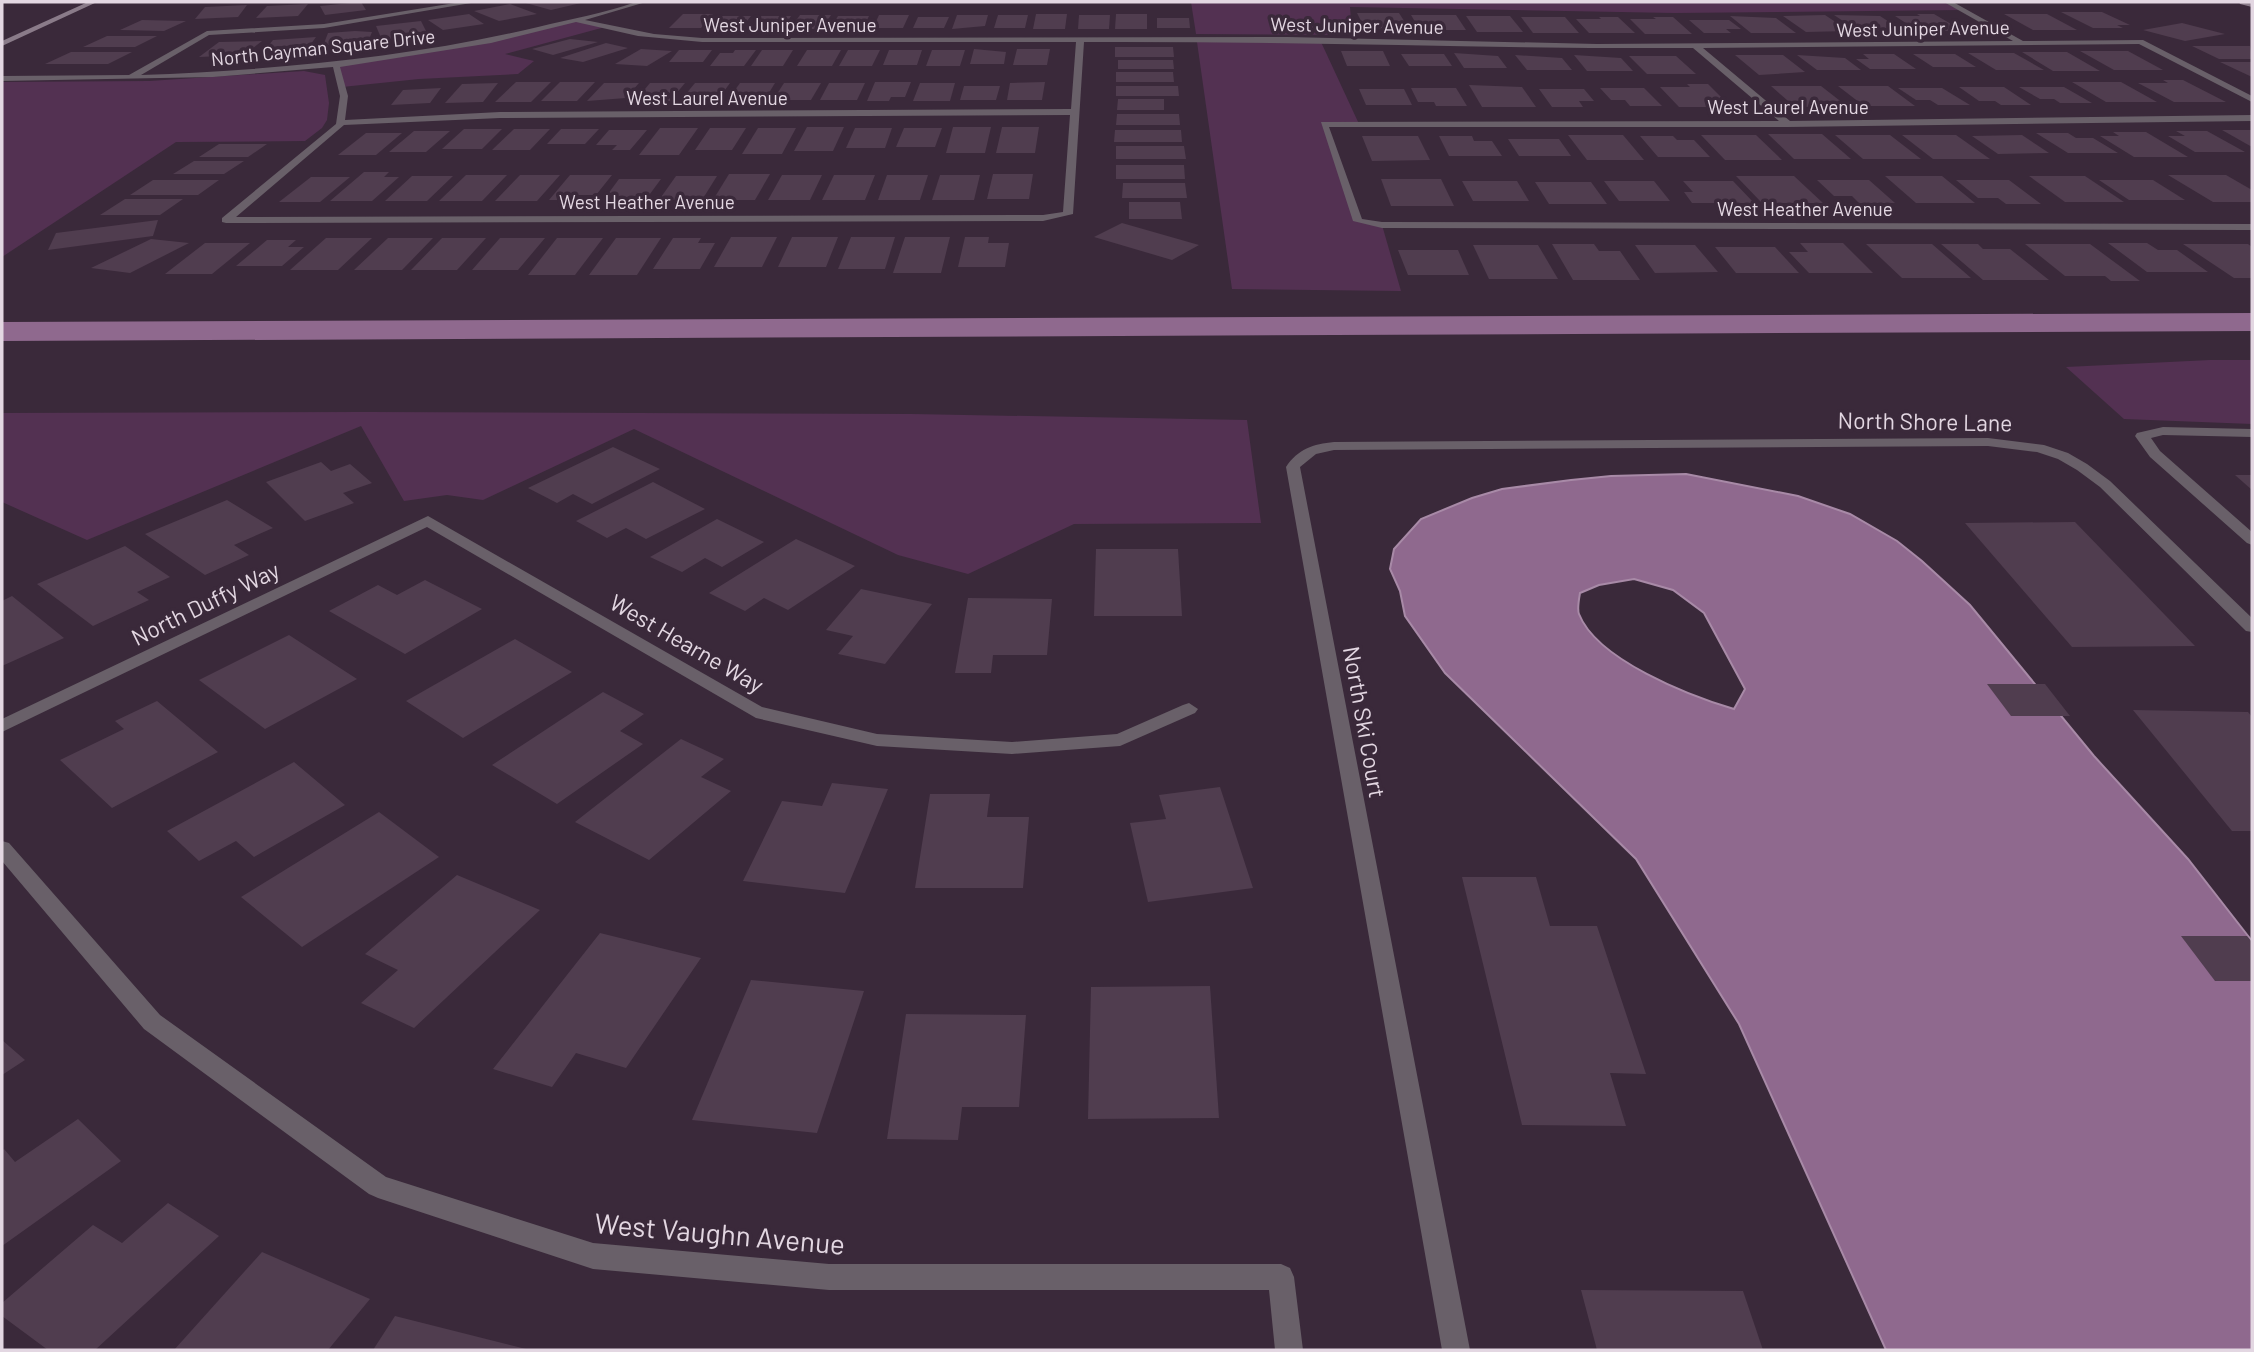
<svg xmlns="http://www.w3.org/2000/svg" width="2254" height="1352" viewBox="0 0 2254 1352" font-family="Barlow,sans-serif">
  <rect width="100%" height="100%" fill="#3a293a"/>
  <g fill="#533152">
    <polygon points="1191,2 1948,2 1963,10 1674,13 1350,7 1351,19 1358,35 1196,34"/>
    <polygon points="575,20 605,27 505,54 534,61 518,74 419,79 342,87 336,65 407,56"/>
    <polygon points="1197,42 1321,42 1359,124 1325,124 1358,221 1382,225 1401,291 1232,289"/>
    <polygon points="304,71 325,75 329,103 327,120 322,128 305,141 176,142 2,257 2,82 149,81"/>
    <polygon points="2210,360 2252,360 2252,424 2124,419 2066,367"/>
    <polygon points="367,412 912,414 1247,420 1261,523 1074,524 968,574 898,555 634,429 483,500 447,495 404,501 361,426 87,540 2,502 2,413"/>
  </g>
  <path fill="#8f698e" stroke="#a88aa7" stroke-width="2" fill-rule="evenodd" d="M1686 474 1798 496 1850 514 1897 541 1922 561 1970 605 2094 756 2188 859 2252 941V1350H1886L1739 1024 1636 859 1445 673 1405 616 1400 591 1390 569 1394 549 1421 519 1472 498 1502 489 1571 480 1611 476ZM1634 579 1673 590 1704 613 1745 689 1734 709C1690 696 1597 660 1579 614 1577 609 1579 599 1580 593L1599 585Z"/>
  <g fill="none" stroke-linecap="round" stroke-linejoin="round">
    <polygon fill="#8f698e" fill-rule="evenodd" points="2252,313 2252,331 2,341 2,322"/>
  </g>
  <g fill="#503d4f">
    <polygon points="361,2 366,10 325,15 320,6"/>
    <polygon points="522,2 581,2 581,3 551,10"/>
    <polygon points="308,4 298,16 256,18 267,6"/>
    <polygon points="510,4 537,14 499,21 474,11"/>
    <polygon points="247,5 238,17 195,19 205,7"/>
    <polygon points="2061,12 2102,12 2130,25 2117,25 2123,28 2093,28"/>
    <polygon points="1357,13 1399,13 1408,27 1365,29"/>
    <polygon points="469,14 484,24 443,30 428,20"/>
    <polygon points="683,14 713,14 701,28 669,28"/>
    <polygon points="1036,14 1067,14 1065,29 1033,29"/>
    <polygon points="1116,14 1147,14 1147,29 1115,29"/>
    <polygon points="1917,14 1934,14 1963,31 1918,31 1895,16 1920,16"/>
    <polygon points="2004,14 2047,14 2077,30 2033,30"/>
    <polygon points="800,15 831,15 822,29 790,29"/>
    <polygon points="879,15 909,15 903,28 873,28"/>
    <polygon points="957,15 988,15 985,26 952,29"/>
    <polygon points="998,15 1028,15 1025,28 994,28"/>
    <polygon points="1079,15 1110,15 1109,29 1078,29"/>
    <polygon points="1411,15 1456,15 1466,30 1420,30"/>
    <polygon points="1825,15 1849,31 1806,32 1783,16"/>
    <polygon points="1834,15 1880,16 1903,31 1858,31"/>
    <polygon points="720,16 751,16 742,27 709,30"/>
    <polygon points="760,16 791,16 782,30 749,30"/>
    <polygon points="838,16 869,16 864,26 830,29"/>
    <polygon points="1466,16 1510,16 1523,32 1477,32"/>
    <polygon points="1730,16 1776,18 1796,33 1751,33"/>
    <polygon points="918,17 949,17 944,28 913,28"/>
    <polygon points="1521,17 1565,17 1579,33 1533,33"/>
    <polygon points="1599,17 1618,17 1635,33 1589,33 1576,19 1601,19"/>
    <polygon points="1653,17 1673,17 1692,34 1645,34 1630,19 1656,19"/>
    <polygon points="1157,18 1189,18 1190,28 1157,28"/>
    <polygon points="142,20 186,21 164,31 120,30"/>
    <polygon points="1689,20 1729,20 1741,29 1726,29 1731,33 1704,33"/>
    <polygon points="421,21 428,35 382,40 376,26"/>
    <polygon points="2182,23 2225,34 2185,41 2143,30"/>
    <polygon points="355,31 372,32 368,42 323,46 328,33"/>
    <polygon points="107,36 157,36 135,47 83,47"/>
    <polygon points="316,37 308,48 264,51 273,40"/>
    <polygon points="570,39 598,42 553,55 532,49"/>
    <polygon points="262,41 244,55 199,57 219,42"/>
    <polygon points="606,43 628,48 583,62 560,58"/>
    <polygon points="2192,46 2250,46 2252,59 2219,59"/>
    <polygon points="1115,47 1173,47 1174,57 1115,57"/>
    <polygon points="641,49 672,51 647,66 615,64"/>
    <polygon points="974,49 1006,52 1004,64 970,64"/>
    <polygon points="1017,49 1050,49 1047,65 1013,65"/>
    <polygon points="679,50 712,50 703,62 669,62"/>
    <polygon points="735,50 756,50 744,66 710,66 720,53 733,53"/>
    <polygon points="762,50 793,50 783,66 751,66"/>
    <polygon points="807,50 841,50 832,66 797,66"/>
    <polygon points="848,50 880,50 872,66 839,66"/>
    <polygon points="889,50 922,50 917,65 883,65"/>
    <polygon points="932,50 965,50 960,66 926,66"/>
    <polygon points="1341,51 1383,51 1390,66 1347,66"/>
    <polygon points="2080,51 2128,51 2163,70 2114,70"/>
    <polygon points="71,52 132,52 108,64 45,64"/>
    <polygon points="2022,52 2067,52 2100,71 2053,71"/>
    <polygon points="1454,53 1498,56 1507,68 1464,68"/>
    <polygon points="1968,53 2014,53 2044,70 1996,70"/>
    <polygon points="1401,54 1444,54 1452,66 1409,66"/>
    <polygon points="1863,54 1894,54 1916,69 1870,69 1856,59 1869,59"/>
    <polygon points="1913,54 1955,54 1976,67 1933,67"/>
    <polygon points="1515,55 1562,58 1572,70 1527,70"/>
    <polygon points="1574,55 1621,58 1633,71 1587,71"/>
    <polygon points="1735,55 1783,55 1805,72 1759,75"/>
    <polygon points="1797,55 1845,58 1861,70 1817,70"/>
    <polygon points="1629,56 1676,56 1696,74 1647,74"/>
    <polygon points="1118,60 1173,60 1174,69 1118,69"/>
    <polygon points="2220,62 2252,62 2252,77"/>
    <polygon points="1116,72 1173,72 1174,82 1116,82"/>
    <polygon points="2163,80 2183,80 2226,102 2174,102 2138,83 2168,83"/>
    <polygon points="516,82 551,82 531,102 495,102"/>
    <polygon points="560,82 595,82 577,101 541,101"/>
    <polygon points="875,82 911,82 905,97 891,97 889,101 867,101"/>
    <polygon points="1045,82 1042,100 1007,100 1010,83"/>
    <polygon points="2072,82 2121,82 2157,102 2106,102"/>
    <polygon points="498,83 483,102 445,103 462,84"/>
    <polygon points="604,83 639,83 626,98 587,101"/>
    <polygon points="650,83 685,83 670,101 635,101"/>
    <polygon points="695,83 730,83 717,101 680,101"/>
    <polygon points="740,83 775,83 764,101 727,101"/>
    <polygon points="784,83 821,83 811,100 773,100"/>
    <polygon points="829,83 865,83 857,100 820,100"/>
    <polygon points="920,83 955,83 950,101 913,101"/>
    <polygon points="1687,84 1708,84 1731,107 1679,107 1660,87 1690,87"/>
    <polygon points="1469,85 1522,87 1536,107 1482,107"/>
    <polygon points="964,86 1000,86 996,100 960,100"/>
    <polygon points="1116,86 1178,86 1179,96 1116,96"/>
    <polygon points="1771,86 1821,86 1848,107 1795,107"/>
    <polygon points="1838,86 1888,86 1915,106 1864,106"/>
    <polygon points="1959,87 2004,87 2031,105 2001,105 1995,101 1979,101"/>
    <polygon points="2019,87 2064,87 2092,103 2060,103 2054,99 2040,99"/>
    <polygon points="441,88 430,103 391,105 403,90"/>
    <polygon points="1411,88 1456,88 1467,106 1436,106 1434,102 1418,102"/>
    <polygon points="1600,88 1644,88 1662,106 1630,106 1625,100 1611,100"/>
    <polygon points="1898,88 1942,88 1970,105 1938,105 1930,100 1916,100"/>
    <polygon points="1359,89 1404,89 1412,105 1366,105"/>
    <polygon points="1539,89 1584,89 1594,101 1579,101 1583,107 1552,107"/>
    <polygon points="1118,99 1164,99 1164,110 1117,110"/>
    <polygon points="1117,114 1179,114 1180,125 1116,125"/>
    <polygon points="807,127 844,127 833,151 794,151"/>
    <polygon points="953,127 991,127 985,153 946,153"/>
    <polygon points="1002,127 1039,127 1035,153 996,153"/>
    <polygon points="660,128 698,128 679,155 639,155"/>
    <polygon points="710,128 746,128 732,150 695,150"/>
    <polygon points="758,128 796,128 782,154 742,154"/>
    <polygon points="855,128 892,128 885,148 846,148"/>
    <polygon points="904,128 942,128 935,147 896,147"/>
    <polygon points="464,129 502,129 482,149 442,149"/>
    <polygon points="514,129 550,129 530,150 492,150"/>
    <polygon points="561,129 599,129 585,144 547,144"/>
    <polygon points="609,130 647,130 630,150 612,150 617,145 596,145"/>
    <polygon points="1115,130 1181,130 1182,142 1114,142"/>
    <polygon points="2222,130 2252,130 2252,147"/>
    <polygon points="414,131 450,131 426,152 389,152"/>
    <polygon points="2176,131 2207,131 2245,152 2195,152 2168,136 2185,136"/>
    <polygon points="2113,132 2146,132 2188,157 2134,157 2100,136 2119,136"/>
    <polygon points="366,133 402,133 376,155 338,155"/>
    <polygon points="2036,133 2068,133 2076,138 2093,138 2118,153 2068,153"/>
    <polygon points="1768,134 1822,134 1851,159 1794,159"/>
    <polygon points="1568,135 1623,135 1644,160 1587,160"/>
    <polygon points="1701,135 1756,135 1782,160 1725,160"/>
    <polygon points="1835,135 1890,135 1921,159 1863,159"/>
    <polygon points="1902,135 1956,135 1990,159 1933,159"/>
    <polygon points="2022,135 2049,153 1998,154 1972,136"/>
    <polygon points="1362,136 1418,136 1430,160 1372,161"/>
    <polygon points="1439,136 1472,136 1474,141 1492,141 1502,156 1449,156"/>
    <polygon points="1640,136 1673,136 1677,140 1694,140 1710,157 1658,157"/>
    <polygon points="1508,139 1559,139 1571,156 1519,156"/>
    <polygon points="219,144 267,144 248,157 199,157"/>
    <polygon points="1116,146 1184,146 1186,159 1116,159"/>
    <polygon points="194,161 244,161 224,174 173,174"/>
    <polygon points="1116,165 1184,165 1185,179 1116,179"/>
    <polygon points="364,172 389,172 384,177 399,177 372,201 330,201"/>
    <polygon points="729,174 770,174 755,200 713,200"/>
    <polygon points="993,174 1033,174 1029,199 987,199"/>
    <polygon points="466,175 507,175 482,201 439,201"/>
    <polygon points="520,175 560,175 537,201 495,201"/>
    <polygon points="570,175 612,175 596,195 578,195 574,200 549,200"/>
    <polygon points="782,175 822,175 810,200 768,200"/>
    <polygon points="834,175 875,175 865,200 822,200"/>
    <polygon points="887,175 928,175 920,200 878,200"/>
    <polygon points="940,175 980,175 974,200 932,200"/>
    <polygon points="2168,175 2226,175 2252,190 2252,202 2213,202"/>
    <polygon points="412,176 453,176 427,201 385,201"/>
    <polygon points="676,176 717,176 702,200 659,200"/>
    <polygon points="1736,176 1794,176 1823,203 1762,203"/>
    <polygon points="1885,176 1942,176 1975,203 1916,203"/>
    <polygon points="2029,176 2085,176 2124,202 2065,202"/>
    <polygon points="311,177 350,177 320,202 279,202"/>
    <polygon points="619,179 661,179 647,198 605,198"/>
    <polygon points="1381,179 1441,179 1454,206 1391,206"/>
    <polygon points="153,180 219,180 198,195 130,195"/>
    <polygon points="1817,180 1869,180 1895,203 1859,203 1852,196 1834,196"/>
    <polygon points="1956,180 2009,180 2041,204 2006,204 1998,198 1978,198"/>
    <polygon points="2099,180 2153,180 2185,200 2129,200"/>
    <polygon points="1462,181 1517,181 1529,201 1473,201"/>
    <polygon points="1604,181 1654,181 1670,201 1619,201"/>
    <polygon points="1683,181 1733,181 1754,203 1692,203 1684,192 1693,192"/>
    <polygon points="1535,182 1591,182 1607,204 1549,204"/>
    <polygon points="1123,183 1185,183 1187,198 1122,198"/>
    <polygon points="125,199 183,199 160,215 100,215"/>
    <polygon points="1129,202 1180,202 1182,219 1129,219"/>
    <polygon points="158,220 153,236 48,250 56,233"/>
    <polygon points="1122,223 1199,245 1172,260 1094,237"/>
    <polygon points="731,237 777,237 762,267 714,267"/>
    <polygon points="792,237 838,237 826,267 778,267"/>
    <polygon points="851,237 895,237 885,269 838,269"/>
    <polygon points="905,237 950,237 941,273 893,273"/>
    <polygon points="965,237 989,237 988,243 1009,243 1005,267 958,267"/>
    <polygon points="326,238 372,238 338,270 290,270"/>
    <polygon points="388,238 433,238 402,270 354,270"/>
    <polygon points="442,238 486,238 457,270 411,270"/>
    <polygon points="500,238 545,238 518,270 472,270"/>
    <polygon points="557,238 603,238 575,275 528,275"/>
    <polygon points="616,238 661,238 637,275 589,275"/>
    <polygon points="673,238 701,238 698,243 715,243 700,269 653,269"/>
    <polygon points="151,239 189,243 130,273 91,268"/>
    <polygon points="267,240 296,240 288,247 304,247 282,266 236,266"/>
    <polygon points="205,243 250,243 212,274 165,274"/>
    <polygon points="1800,243 1843,243 1873,273 1809,273 1789,252 1808,252"/>
    <polygon points="2108,243 2147,243 2158,250 2177,250 2208,272 2147,272"/>
    <polygon points="1552,244 1594,244 1599,251 1620,251 1640,280 1573,280"/>
    <polygon points="1866,244 1932,244 1971,278 1902,278"/>
    <polygon points="1941,244 1978,244 1983,249 2010,249 2049,280 1983,280"/>
    <polygon points="2025,244 2090,244 2140,281 2111,281 2105,276 2065,276"/>
    <polygon points="2183,244 2248,244 2252,247 2252,278 2234,278"/>
    <polygon points="1473,245 1538,245 1558,279 1489,279"/>
    <polygon points="1635,245 1695,245 1718,272 1655,273"/>
    <polygon points="1715,247 1775,247 1799,273 1736,273"/>
    <polygon points="1398,250 1458,250 1469,275 1408,275"/>
    <polygon points="613,447 660,469 592,504 573,494 557,503 528,488"/>
    <polygon points="321,462 331,471 350,464 372,483 343,493 354,503 305,521 266,482"/>
    <polygon points="2235,475 2252,475 2252,490"/>
    <polygon points="653,482 705,509 646,539 626,528 607,538 576,521"/>
    <polygon points="227,500 273,528 234,545 249,555 205,575 145,534"/>
    <polygon points="717,519 764,542 722,567 705,558 682,572 650,557"/>
    <polygon points="2075,522 2195,646 2072,647 1965,523"/>
    <polygon points="796,539 855,566 788,610 764,598 745,611 709,593"/>
    <polygon points="125,546 170,577 137,592 149,600 93,626 37,584"/>
    <polygon points="1096,549 1178,549 1182,616 1094,616"/>
    <polygon points="425,580 482,609 405,654 329,611 378,585 397,595"/>
    <polygon points="861,589 932,604 885,664 838,654 853,636 826,630"/>
    <polygon points="12,596 64,638 2,666 2,601"/>
    <polygon points="968,598 1052,599 1047,655 993,655 991,673 955,673"/>
    <polygon points="289,635 357,679 265,729 199,680"/>
    <polygon points="515,639 572,672 463,738 406,701"/>
    <polygon points="1987,684 2045,684 2070,716 2011,716"/>
    <polygon points="603,692 644,714 620,731 643,744 557,804 492,765"/>
    <polygon points="157,701 218,752 112,808 60,760 124,729 115,721"/>
    <polygon points="2133,710 2248,712 2252,717 2252,831 2232,831"/>
    <polygon points="681,739 724,759 701,777 731,791 649,860 575,822"/>
    <polygon points="294,762 345,805 254,857 236,841 199,861 167,831"/>
    <polygon points="832,783 888,789 845,893 743,881 782,801 822,806"/>
    <polygon points="1220,787 1253,888 1148,902 1130,823 1166,819 1159,795"/>
    <polygon points="930,794 990,794 987,817 1029,817 1023,888 915,888"/>
    <polygon points="379,812 439,857 302,947 241,897"/>
    <polygon points="457,875 540,910 414,1028 361,1003 398,970 365,954"/>
    <polygon points="1462,877 1536,877 1550,926 1597,926 1646,1074 1610,1073 1626,1126 1522,1125"/>
    <polygon points="600,933 701,958 626,1068 576,1053 552,1087 493,1069"/>
    <polygon points="2181,936 2247,936 2252,942 2252,981 2215,981"/>
    <polygon points="751,980 864,991 817,1133 692,1120"/>
    <polygon points="1210,986 1219,1118 1088,1119 1091,987"/>
    <polygon points="906,1014 1026,1015 1019,1107 962,1107 958,1140 887,1139"/>
    <polygon points="2,1040 25,1060 2,1075"/>
    <polygon points="78,1119 121,1161 2,1246 2,1151 4,1149 15,1162"/>
    <polygon points="168,1203 219,1236 95,1350 48,1350 2,1316 2,1303 93,1225 122,1243"/>
    <polygon points="262,1252 370,1299 328,1350 174,1350"/>
    <polygon points="1581,1290 1743,1291 1763,1350 1597,1350"/>
    <polygon points="395,1316 526,1349 526,1350 373,1350"/>
  </g>
  <g fill="none" stroke-linecap="round" stroke-linejoin="round">
    <g fill="#696069" fill-rule="evenodd">
      <path d="M461 2H477L324 28 209 35 141 75C275 70 407 58 538 27 571 19 604 13 636 2H646L585 20 654 34 702 38 1288 37 1597 44 2013 41 1944 2H1953L2023 41 2143 40 2252 96V102L2139 44 1703 48 1790 121 2252 115V121L1788 127H1329L1362 219 1382 222 2252 224V230L1382 228 1353 221 1321 122 1779 121 1693 48C1490 49 1287 41 1084 42L1073 214 1043 221 226 223 222 222V218L336 124 340 96 333 67 213 77 2 81V76L129 75 207 31 324 24ZM576 22 638 36 702 42H1076L1071 109 500 112 345 120 348 96 340 67 491 43ZM1070 115 1063 212 1043 215 236 217 344 125 500 118Z"/>
      <polygon points="2163,427 2252,429 2252,437 2163,435 2151,438 2160,451 2252,532 2252,545 2247,543 2150,457 2135,436 2137,433"/>
      <path d="M1988 438 2044 445 2068 453 2087 464 2110 481 2252 618V632L2246 631 2100 487 2077 470 2058 459 2037 452 1988 446 1334 450 1316 454 1300 467 1470 1350H1442L1286 467C1298 449 1313 444 1334 442Z"/>
      <polygon points="428,516 762,707 877,734 1012,742 1117,734 1183,705 1189,703 1198,709 1195,713 1120,746 1012,754 877,746 756,718 427,527 2,732 2,719"/>
      <polygon points="2,841 9,843 160,1015 386,1177 593,1243 829,1264 1281,1264 1290,1268 1294,1277 1303,1350 1275,1350 1269,1290 829,1290 593,1269 378,1198 369,1194 144,1029 2,861"/>
    </g>
    <g fill="#8a7b89" fill-rule="evenodd">
      <polygon points="88,2 97,2 2,46 2,41"/>
      <polygon points="2239,2 2252,3 2252,7 2240,4"/>
    </g>
  </g>
  <g text-anchor="middle" dominant-baseline="central" stroke-width="7" stroke-linejoin="round" paint-order="stroke">
    <g font-size="19" fill="#e3d7e2" stroke="#3a293a">
      <text x="790" y="24">West Juniper Avenue</text>
      <text transform="translate(1357 25) rotate(1)">West Juniper Avenue</text>
      <text transform="translate(1923 28) rotate(-1)">West Juniper Avenue</text>
      <text transform="translate(323 47) rotate(-6)">North Cayman Square Drive</text>
      <text x="707" y="97">West Laurel Avenue</text>
      <text x="1788" y="106">West Laurel Avenue</text>
      <text x="647" y="201">West Heather Avenue</text>
      <text x="1805" y="208">West Heather Avenue</text>
    </g>
    <g font-size="23" fill="#e3d7e2" stroke="#3a293a">
      <text transform="translate(1925 421) rotate(1)">North Shore Lane</text>
      <text transform="translate(205 603) rotate(-26)">North Duffy Way</text>
      <text transform="translate(687 643) rotate(30)">West Hearne Way</text>
      <text transform="translate(1365 722) rotate(80)">North Ski Court</text>
    </g>
    <g font-size="28" fill="#e3d7e2" stroke="#3a293a">
      <text transform="translate(720 1233) rotate(5)">West Vaughn Avenue</text>
    </g>
  </g>
  <rect width="2254" height="1352" fill="none" stroke="#e3d7e2" stroke-width="7"/>
</svg>
